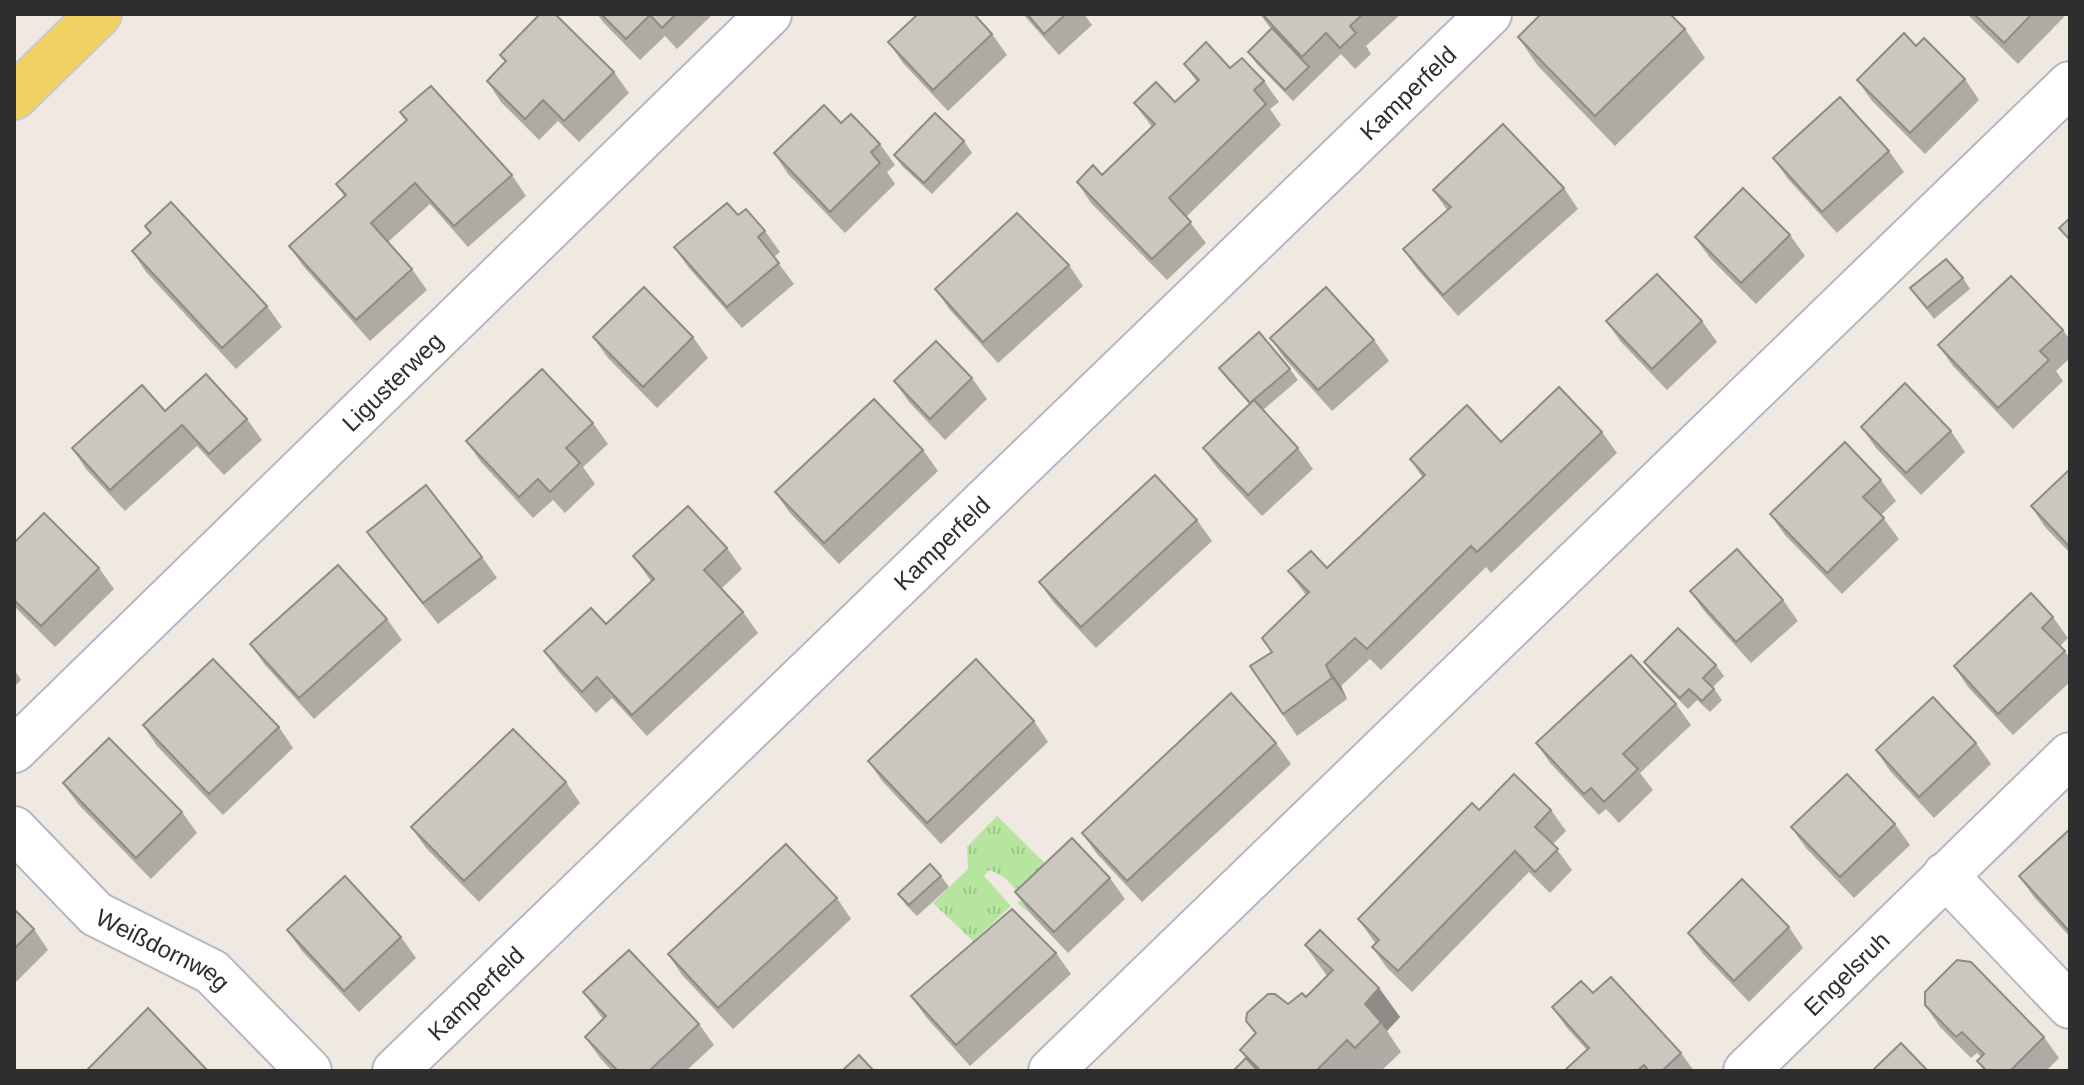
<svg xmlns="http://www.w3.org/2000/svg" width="2084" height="1085" viewBox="0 0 2084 1085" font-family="Helvetica,sans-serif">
  <defs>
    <pattern id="grass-tufts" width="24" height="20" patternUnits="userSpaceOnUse" patternTransform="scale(2)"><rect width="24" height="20" fill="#b6e59e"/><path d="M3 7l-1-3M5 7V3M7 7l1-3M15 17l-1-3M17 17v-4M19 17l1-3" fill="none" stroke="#9dc588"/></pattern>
  </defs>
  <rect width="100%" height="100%" fill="#efe9e1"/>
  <path fill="url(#grass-tufts)" d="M997 816 1063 881 1030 913 1017 903 1021 900C1014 885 1006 876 989 870L984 876 1011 906 973 941 933 903 968 869 967 847Z"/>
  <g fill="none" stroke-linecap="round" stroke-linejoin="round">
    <defs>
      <g id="minor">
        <path id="s1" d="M14 750 769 14"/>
        <path id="s2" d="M14 829 96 914 212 972 309 1071"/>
        <polyline points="1945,875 2070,1006"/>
        <path id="s3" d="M395 1071 1489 14"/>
        <polyline points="1051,1071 2070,84"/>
        <path id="s4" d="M1746 1071 2070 755"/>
      </g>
      <polyline id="major" points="14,97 99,14"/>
    </defs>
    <use href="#minor" stroke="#b4b7c1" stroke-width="48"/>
    <use href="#major" stroke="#c9c9c9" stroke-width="48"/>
    <use href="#minor" stroke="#fff" stroke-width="44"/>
    <use href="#major" stroke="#f2d163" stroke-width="44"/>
  </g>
  <g fill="#afaba4">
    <polygon points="597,14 713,14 677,49 665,36 640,60 604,23"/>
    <polygon points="1023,14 1084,14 1092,25 1059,55"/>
    <polygon points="1260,14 1401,14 1366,46 1371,54 1355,69 1341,54 1293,101 1256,63 1248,52 1271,29"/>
    <polygon points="1967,14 2062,14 2064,17 2018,64"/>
    <polygon points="1685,29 1705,58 1615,146 1538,66 1518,37"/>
    <polygon points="992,34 1007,55 948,111 903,63 888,42"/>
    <polygon points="1916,46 1965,79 1979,100 1925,154 1872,101 1857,80"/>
    <polygon points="500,55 614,72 629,93 579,142 558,121 539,140 501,102 487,81 505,62"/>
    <polygon points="1184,64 1230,68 1264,81 1279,102 1270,109 1281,125 1186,217 1206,243 1167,280 1091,203 1077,182 1102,175 1152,127 1134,103 1175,102 1197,82"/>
    <polygon points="400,112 512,175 526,196 468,247 430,204 388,242 412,269 427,290 370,341 304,267 289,246 344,196 336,184 406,121"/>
    <polygon points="841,123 880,144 895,165 887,172 895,184 845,233 788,174 774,153"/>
    <polygon points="964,141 972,153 932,194 902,166 894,155"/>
    <polygon points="1889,151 1904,172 1837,233 1788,179 1773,158"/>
    <polygon points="1564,188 1578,209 1458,316 1418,270 1403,249 1447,210 1433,190"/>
    <polygon points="738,215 765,231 780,252 774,257 794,284 742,328 689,268 674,247"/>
    <polygon points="145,226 267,306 282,327 236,369 146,272 132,251 150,233"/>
    <polygon points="1790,235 1805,256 1756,304 1710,258 1695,237"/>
    <polygon points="1069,265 1083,286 998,363 950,310 935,289"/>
    <polygon points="1963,278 1970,289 1934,319 1910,288"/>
    <polygon points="1606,321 1702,321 1717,342 1667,390 1621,342"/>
    <polygon points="2063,330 2070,340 2070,358 2056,371 2063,381 2013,429 1953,366 1938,345"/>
    <polygon points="593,337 693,337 708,358 657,408 608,358"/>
    <polygon points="1270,338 1374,340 1389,361 1332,411 1285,359"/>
    <polygon points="1219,368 1290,369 1298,380 1263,410 1298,448 1313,469 1262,516 1218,469 1203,448 1250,404 1227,379"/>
    <polygon points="972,378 987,399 945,440 909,402 894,381"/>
    <polygon points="165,411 247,419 262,440 224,475 197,446 125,511 86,469 72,448"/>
    <polygon points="593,423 608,444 583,467 595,484 565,513 553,500 533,518 481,462 466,441"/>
    <polygon points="1861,427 1951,431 1965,452 1921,495 1876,448"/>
    <polygon points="1602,432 1617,453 1491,573 1486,567 1381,670 1370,659 1341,686 1347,699 1297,736 1250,666 1272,652 1262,638 1306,595 1288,571 1327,568 1423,478 1410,459 1501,442"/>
    <polygon points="923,450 938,471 839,564 790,513 775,492"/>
    <polygon points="2070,469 2070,553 2045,527 2031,506"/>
    <polygon points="1881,480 1896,501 1881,515 1899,539 1842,594 1785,535 1770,514"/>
    <polygon points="1197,520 1212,541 1096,648 1054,603 1039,582"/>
    <polygon points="367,532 482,557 497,578 438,624 382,553"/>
    <polygon points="14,543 99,568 114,589 55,647 14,606"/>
    <polygon points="727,548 742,569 721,589 743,612 758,633 647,736 612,698 596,713 559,672 544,651 606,624 651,581 633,556"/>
    <polygon points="1690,591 1783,600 1798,621 1751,663 1705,612"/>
    <polygon points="2053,617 2068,638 2060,646 2070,658 2070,682 2013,735 1968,687 1954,666"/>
    <polygon points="387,619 402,640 314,719 265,665 250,644"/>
    <polygon points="1644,662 1716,665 1724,676 1713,687 1722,700 1710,712 1697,700 1688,709 1652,673"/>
    <polygon points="14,669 21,680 14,687"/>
    <polygon points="1676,704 1691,725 1640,773 1653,790 1619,823 1606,809 1599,815 1551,764 1536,743"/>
    <polygon points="1034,721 1048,742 941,844 883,782 868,761"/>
    <polygon points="143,725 279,727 293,748 223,815 157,746"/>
    <polygon points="1276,743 1291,764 1142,902 1097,854 1082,833"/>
    <polygon points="1976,743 1991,764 1934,818 1890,771 1876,750"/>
    <polygon points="566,782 580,803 479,902 426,848 411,827"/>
    <polygon points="63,783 182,812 197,833 151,879 78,804"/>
    <polygon points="1479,810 1551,810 1566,831 1553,844 1572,870 1550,893 1529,872 1412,992 1387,968 1372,947 1376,944 1358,919"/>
    <polygon points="1895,824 1910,845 1854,898 1806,848 1791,827"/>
    <polygon points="2070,833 2070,937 2034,897 2019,876"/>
    <polygon points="941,876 949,887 917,916 906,905 898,894"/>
    <polygon points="1110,878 1125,899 1068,953 1030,913 1015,892"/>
    <polygon points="837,898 851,919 733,1029 682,975 668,954"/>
    <polygon points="14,909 34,929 48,950 14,984"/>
    <polygon points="1789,927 1803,948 1749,1002 1703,954 1688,933"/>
    <polygon points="287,930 401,937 416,958 359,1012 302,951"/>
    <polygon points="1305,945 1379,988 1400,1017 1387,1031 1401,1052 1381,1071 1369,1071 1368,1070 1366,1071 1233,1071 1246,1058 1240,1050 1255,1033 1288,1004 1306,997 1327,976"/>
    <polygon points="1056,953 1071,974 970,1066 926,1017 911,996"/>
    <polygon points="583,992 699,1024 714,1045 686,1071 612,1071 600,1058 585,1037 603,1019"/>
    <polygon points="1593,993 1681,1053 1694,1071 1564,1071 1587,1050 1567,1028 1552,1007"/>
    <polygon points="1925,1005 2044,1037 2059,1058 2046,1071 1984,1071 1977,1061 1981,1057 1977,1053 1971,1058 1940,1027"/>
  </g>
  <g fill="#8e8b86">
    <polygon points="1326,665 1341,686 1347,699 1332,678"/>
    <polygon points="1379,988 1400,1017 1387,1031 1365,1004"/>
  </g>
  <g fill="#cbc7bf" stroke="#8e8b86" stroke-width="2">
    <polygon points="540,14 555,14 614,72 564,121 543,100 525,119 487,81 506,61 500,55"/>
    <polygon points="601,14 676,14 662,28 650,15 626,39"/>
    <polygon points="918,14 974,14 992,34 933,90 888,42"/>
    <polygon points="1027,14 1066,14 1044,34"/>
    <polygon points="1262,14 1363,14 1350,26 1356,33 1340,48 1326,33 1302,57"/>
    <polygon points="1541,14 1670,14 1685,29 1595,116 1518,37"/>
    <polygon points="1974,14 2032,14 2004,43"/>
    <polygon points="1272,28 1309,67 1285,90 1248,52"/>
    <polygon points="1904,33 1916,46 1924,38 1965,79 1910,133 1857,80"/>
    <polygon points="1206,42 1230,68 1242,58 1264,81 1254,90 1266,104 1169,198 1191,222 1152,259 1077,182 1093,165 1102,175 1155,124 1134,103 1156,82 1175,102 1199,80 1184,64"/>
    <polygon points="431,86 512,175 454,226 415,183 371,223 412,269 356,320 289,246 346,195 336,184 407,120 400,112"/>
    <polygon points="1840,97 1889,151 1822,212 1773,158"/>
    <polygon points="824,105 841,123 851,114 880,144 871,152 880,163 830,212 774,153"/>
    <polygon points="935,113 964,141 924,183 894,155"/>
    <polygon points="1503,124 1564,188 1443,295 1403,249 1451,207 1433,190"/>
    <polygon points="1743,188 1790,235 1741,283 1695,237"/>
    <polygon points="171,202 267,306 222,348 132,251 151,233 145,226"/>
    <polygon points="727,203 738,215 746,209 765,231 758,237 779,263 727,307 674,247"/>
    <polygon points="1017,213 1069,265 983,342 935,289"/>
    <polygon points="2070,218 2070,240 2059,228"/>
    <polygon points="1946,259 1963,278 1927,308 1910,288"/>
    <polygon points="1657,274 1702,321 1652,369 1606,321"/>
    <polygon points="2011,276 2063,330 2040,351 2049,360 1998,408 1938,345"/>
    <polygon points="644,287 693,337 643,387 593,337"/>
    <polygon points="1326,287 1374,340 1318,390 1270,338"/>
    <polygon points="1259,332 1290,369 1250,403 1219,368"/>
    <polygon points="936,341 972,378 930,419 894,381"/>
    <polygon points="542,369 593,423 566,448 580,463 550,492 538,479 519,497 466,441"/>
    <polygon points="206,374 247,419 209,454 182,425 110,490 72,448 142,385 165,411"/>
    <polygon points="1905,383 1951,431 1906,473 1861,427"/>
    <polygon points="1559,387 1602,432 1477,552 1471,546 1367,649 1355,638 1326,665 1332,678 1283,714 1250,666 1272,652 1262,638 1309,592 1288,571 1311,551 1327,568 1425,475 1410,459 1467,405 1501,442"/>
    <polygon points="874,399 923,450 824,543 775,492"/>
    <polygon points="1254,400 1298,448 1248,495 1203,448"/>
    <polygon points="1845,442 1881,480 1863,497 1884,518 1827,573 1770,514"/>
    <polygon points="2070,469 2070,547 2031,506"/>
    <polygon points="1155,475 1197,520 1081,627 1039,582"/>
    <polygon points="426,485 482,557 423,603 367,532"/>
    <polygon points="688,506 727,548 704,570 743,612 632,715 597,677 582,692 544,651 591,608 606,624 654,579 633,556"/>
    <polygon points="44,513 99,568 41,626 14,600 14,543"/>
    <polygon points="1737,549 1783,600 1736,642 1690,591"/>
    <polygon points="338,565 387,619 299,698 250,644"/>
    <polygon points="2031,593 2053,617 2042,628 2065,651 1998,714 1954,666"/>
    <polygon points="1678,628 1716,665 1703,678 1714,689 1702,701 1689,689 1680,698 1644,662"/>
    <polygon points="1631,655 1676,704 1623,754 1638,769 1604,802 1591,788 1584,794 1536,743"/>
    <polygon points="213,659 279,727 209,794 143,725"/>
    <polygon points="976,659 1034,721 927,823 868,761"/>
    <polygon points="1231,693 1276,743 1127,881 1082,833"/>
    <polygon points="1933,697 1976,743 1919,797 1876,750"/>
    <polygon points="513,729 566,782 464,881 411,827"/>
    <polygon points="109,738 182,812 136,858 63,783"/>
    <polygon points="1514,774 1551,810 1535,827 1558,849 1535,872 1515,851 1398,971 1372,947 1379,940 1358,919 1472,803 1479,810"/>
    <polygon points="1847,774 1895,824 1840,877 1791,827"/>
    <polygon points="2068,831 2070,833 2070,932 2019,876"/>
    <polygon points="1072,838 1110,878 1054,932 1015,892"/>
    <polygon points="786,844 837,898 718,1008 668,954"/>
    <polygon points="930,864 941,876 909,905 898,894"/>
    <polygon points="345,876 401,937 344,991 287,930"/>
    <polygon points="1742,879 1789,927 1734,981 1688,933"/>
    <polygon points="14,909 34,929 14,949"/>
    <polygon points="1012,909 1056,953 956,1045 911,996"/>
    <polygon points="1320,930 1379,988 1365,1004 1381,1022 1355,1048 1347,1040 1318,1069 1320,1071 1261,1071 1240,1050 1256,1033 1246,1021 1247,1013 1268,994 1275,994 1288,1004 1302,993 1306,997 1333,970 1305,945"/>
    <polygon points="629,950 699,1024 649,1071 618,1071 585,1037 606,1016 583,992"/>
    <polygon points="1957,960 1971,962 2044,1037 2010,1071 1987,1071 1977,1061 1984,1054 1962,1032 1956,1037 1925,1005 1925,992"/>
    <polygon points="1611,977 1681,1053 1662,1071 1649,1071 1644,1065 1637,1071 1564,1071 1589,1048 1552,1007 1581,981 1593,993"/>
    <polygon points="148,1008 208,1071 86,1071"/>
    <polygon points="1901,1043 1928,1071 1872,1071"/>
    <polygon points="859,1055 874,1071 842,1071"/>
    <polygon points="1246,1058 1258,1071 1233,1071"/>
  </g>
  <g text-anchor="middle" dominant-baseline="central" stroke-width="7" stroke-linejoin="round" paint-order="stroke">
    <g font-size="24" fill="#2e2e2e" stroke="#fff">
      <text stroke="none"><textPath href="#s3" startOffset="1408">Kamperfeld</textPath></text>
      <text stroke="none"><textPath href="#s1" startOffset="528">Ligusterweg</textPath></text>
      <text stroke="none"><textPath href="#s3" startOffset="760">Kamperfeld</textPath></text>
      <text stroke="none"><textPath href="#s2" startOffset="194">Weißdornweg</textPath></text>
      <text stroke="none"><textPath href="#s4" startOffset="140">Engelsruh</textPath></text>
      <text stroke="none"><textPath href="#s3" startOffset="112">Kamperfeld</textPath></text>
    </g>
  </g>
  <rect width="2084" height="1085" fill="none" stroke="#2e2e2e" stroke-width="32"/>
</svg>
